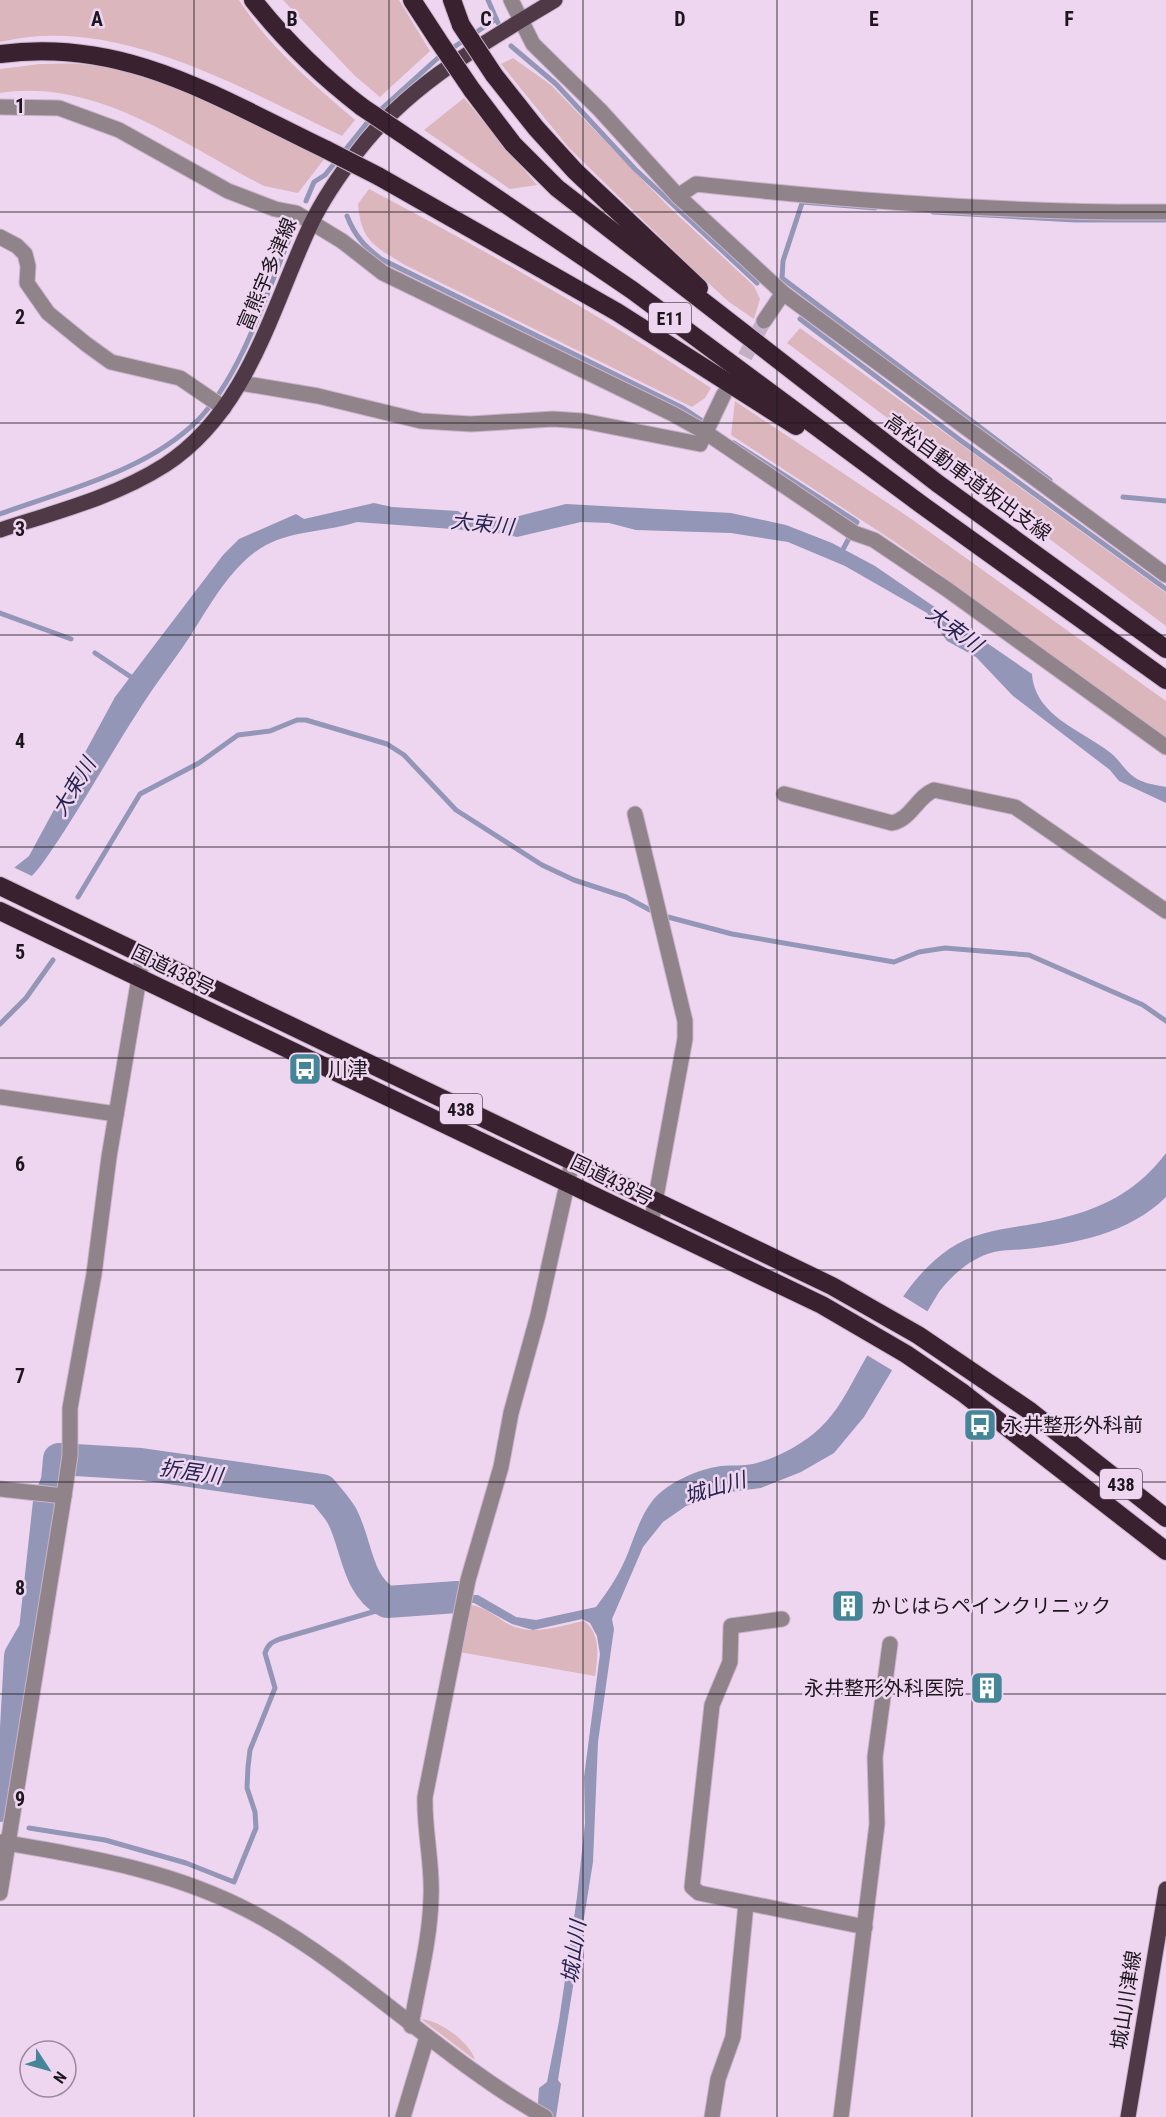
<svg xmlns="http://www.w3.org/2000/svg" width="1166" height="2117" viewBox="0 0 1166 2117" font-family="'Roboto Condensed','Noto Sans JP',sans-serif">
  <rect width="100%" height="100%" fill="#eed6f0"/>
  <g fill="#dbb6bd">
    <path d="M0 0H239C269 47 314 85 355 120L342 136C240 88 117 14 0 42Z"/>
    <polygon points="283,0 399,0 430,51 380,97 354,75"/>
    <polygon points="513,58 551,85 669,207 754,286 760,299 754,319 729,302 694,270 569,148 501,64"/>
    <path d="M40 64C53 64 68 63 81 64 168 72 249 119 325 158L298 193 264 186C182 144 97 78 0 93V69Z"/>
    <polygon points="464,98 537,185 510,189 424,130"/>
    <path d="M369 189C486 251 600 315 711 388L705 398 692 407 405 265C375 246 361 242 358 204Z"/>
    <polygon points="800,328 1166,593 1166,626 787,343"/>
    <polygon points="735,401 910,518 1166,701 1166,737 895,542 731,435"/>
    <path d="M468 1605C484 1605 497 1618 510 1625 533 1636 560 1626 584 1621 601 1633 598 1657 595 1676L459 1652Z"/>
    <path d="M421 2019C439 2020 470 2042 475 2060Z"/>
  </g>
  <g fill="#9496b7">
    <path d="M374 503 392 507 458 511 469 519 484 520 511 518 566 504 731 513 786 525 832 543 875 566 1032 674C1035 717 1083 730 1112 754 1121 762 1127 774 1139 780 1147 784 1157 785 1166 787V803L1119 781 1110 770 1013 696 976 657 947 641 927 613 845 566 788 542 731 533 636 530 609 523 581 522 517 537 493 532 357 522C326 532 295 530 266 545 233 563 210 605 191 635 174 661 155 684 139 710 106 761 77 815 42 864 31 879 14 893 0 906V879L29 856 115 697 223 555 239 539 296 514 304 519Z"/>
    <path d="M1166 1153V1197C1130 1233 1075 1244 1026 1249 1016 1250 1004 1250 994 1252 971 1258 953 1274 939 1292L864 1417 834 1453 801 1472 761 1488 730 1492 686 1506 663 1522 643 1547 612 1619 614 1629 598 1742 593 1862 558 2080 561 2084 556 2117H537L539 2088 547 2082 559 2021 577 1897 585 1823 584 1777 600 1654 597 1636 590 1623 582 1619 533 1630 512 1624 474 1603 417 1602 419 1595H478L516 1617 536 1620 596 1607C609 1590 620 1573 628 1553 635 1535 641 1515 653 1500 668 1482 699 1469 721 1466 731 1465 743 1466 753 1464 777 1458 802 1445 820 1428 837 1412 847 1392 858 1372 883 1329 907 1278 949 1249 977 1230 1007 1229 1039 1223 1092 1213 1133 1197 1166 1153Z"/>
  </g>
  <g fill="#eed6f0">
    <polygon points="11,866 34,877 0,909 0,875"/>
    <polygon points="901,1295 930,1313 895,1372 865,1354"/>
  </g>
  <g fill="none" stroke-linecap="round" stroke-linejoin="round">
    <g stroke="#9496b7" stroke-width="5">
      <polyline points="488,0 498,23"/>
      <polyline points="511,46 556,84 635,169 757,283"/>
      <polyline points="378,112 439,57 496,19"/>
      <polyline points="306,201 314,182 325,175 371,118"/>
      <polyline points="802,202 875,208"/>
      <polyline points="802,203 783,261 782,278 1050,480"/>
      <polyline points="933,212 1075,220 1166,220"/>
      <path d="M347 216C355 236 364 246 381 259L683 408 707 424"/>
      <polyline points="800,319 960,440 1166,589"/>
      <polyline points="734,443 857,522 855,525"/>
      <polyline points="1123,497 1166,501"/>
      <path d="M0 514C66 490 147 471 198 420 243 373 267 291 292 232"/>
      <polyline points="840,555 849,538"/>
      <polyline points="0,613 71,639"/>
      <polyline points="95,653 137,681"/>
      <polyline points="78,897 140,794 199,763 238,735 270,731 297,720 306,720 387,744 404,755 456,810 542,865 574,880 626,897 650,910"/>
      <polyline points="668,917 732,934 894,962 919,952 945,948 1029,955 1143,1005 1166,1021"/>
      <polyline points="0,1024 26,998 53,960"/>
      <path d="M29 1828 105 1840 186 1863 234 1882 256 1828 255 1812 247 1788 248 1767 250 1750 275 1688 265 1653C268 1644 272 1642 280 1639L376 1611 387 1602"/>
    </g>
    <path stroke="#9496b7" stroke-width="32" d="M0 1806 15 1746 20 1656 35 1630 49 1502 57 1481 59 1459 141 1464 322 1490C329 1499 337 1507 342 1516 357 1544 356 1585 387 1602L457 1597"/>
    <polyline stroke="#c4b0c6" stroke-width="15" stroke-dasharray="15 8" stroke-linecap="butt" points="734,377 764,321"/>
    <defs>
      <g id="minor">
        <polyline points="511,0 533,44 600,110 678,196 783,293 1166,575"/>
        <polyline points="0,107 59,108 119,130 228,191 275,209 296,213 342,241 383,273 673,414 705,432 854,533 874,540 948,590 1166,747"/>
        <path d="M678 196 696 184C851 201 1009 213 1166 212"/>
        <polyline points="0,237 17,246 25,254 28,266 27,283 48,313 86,344 111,362 180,378 224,408"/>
        <polyline points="764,321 783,293"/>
        <polyline points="241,383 318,396 421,421 471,424 553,419 583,421 700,444 724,394"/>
        <path d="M784 794 892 823C911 819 917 797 934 790L1015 807 1166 911"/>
        <polyline points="635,814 685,1021 685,1039 651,1224"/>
        <polyline points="0,1097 116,1114"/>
        <polyline points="0,1489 64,1496"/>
        <polyline points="782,1619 731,1626 730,1662 712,1705 692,1887 699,1893 865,1927"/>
        <path d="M0 1842C91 1857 182 1872 264 1919 363 1975 444 2061 545 2117"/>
        <polyline points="0,1893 64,1496 70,1455 70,1408 94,1274 109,1157 143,954"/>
        <path d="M411 2026C418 1984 430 1941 431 1898 433 1865 424 1831 425 1797L468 1580 501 1467 511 1413 538 1315 572 1162"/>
        <polyline points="403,2117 427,2037"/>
        <polyline points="712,2117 718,2079 733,2037 746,1904"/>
        <polyline points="841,2117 877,1824 875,1757 890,1644"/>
      </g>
      <g id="major">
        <path d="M0 530C56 512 115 497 165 465 248 411 271 309 311 224 323 199 341 173 358 151 409 84 484 43 555 0"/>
        <polyline points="1128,2117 1166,1889"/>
      </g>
      <g id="highway">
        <path d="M253 0C286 42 320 75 362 107"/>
        <polyline points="412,0 438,40"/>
        <polyline points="452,0 461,25"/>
        <path d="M0 54C125 37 218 98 327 150"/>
        <polyline points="494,75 536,128 575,171 699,288"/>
        <polyline points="472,90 513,144 557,188 937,483 1166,649"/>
        <polyline points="411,140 632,290 922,505 1166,680"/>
        <polyline points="378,176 617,312 796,426"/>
        <polyline points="0,886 832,1286 918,1335 1030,1411 1166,1518"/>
        <polyline points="0,911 822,1305 906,1354 963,1393 1166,1551"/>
      </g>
    </defs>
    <use href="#minor" stroke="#c9b3ca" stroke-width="17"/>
    <use href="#major" stroke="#c9b3ca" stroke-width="17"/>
    <use href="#highway" stroke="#c9b3ca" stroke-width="20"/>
    <use href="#minor" stroke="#91838a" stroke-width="15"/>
    <use href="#major" stroke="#503946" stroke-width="15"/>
    <use href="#highway" stroke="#39212f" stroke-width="18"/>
    <defs>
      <g id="highway-bridge">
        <polyline points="461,25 494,75"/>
        <polyline points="438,40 472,90"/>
        <polyline points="362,107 411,140"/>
        <polyline points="327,150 378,176"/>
      </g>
    </defs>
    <use href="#highway-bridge" stroke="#c9b3ca" stroke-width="20" stroke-linecap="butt"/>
    <use href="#highway-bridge" stroke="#39212f" stroke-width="18"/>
  </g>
  <path fill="none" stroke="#1e161f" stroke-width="1.5" stroke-opacity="0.55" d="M194 0V2117M389 0V2117M583 0V2117M777 0V2117M972 0V2117M0 212H1166M0 423H1166M0 635H1166M0 847H1166M0 1058H1166M0 1270H1166M0 1482H1166M0 1694H1166M0 1905H1166"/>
  <defs>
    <symbol id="bus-square" viewBox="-11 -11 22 22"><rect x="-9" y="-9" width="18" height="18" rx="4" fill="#448598" stroke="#eed6f0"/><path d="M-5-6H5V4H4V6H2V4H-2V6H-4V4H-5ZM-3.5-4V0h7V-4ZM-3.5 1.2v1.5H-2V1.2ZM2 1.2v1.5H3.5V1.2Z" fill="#fff"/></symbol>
    <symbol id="building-square" viewBox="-11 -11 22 22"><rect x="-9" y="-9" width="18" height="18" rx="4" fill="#448598" stroke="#eed6f0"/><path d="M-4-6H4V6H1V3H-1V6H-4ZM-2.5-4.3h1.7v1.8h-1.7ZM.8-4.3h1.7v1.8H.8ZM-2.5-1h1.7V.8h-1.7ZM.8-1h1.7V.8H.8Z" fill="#fff"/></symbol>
  </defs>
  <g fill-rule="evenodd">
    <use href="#bus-square" x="286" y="1050" width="38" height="38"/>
    <use href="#bus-square" x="961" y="1406" width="38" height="38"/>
    <use href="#building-square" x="829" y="1587" width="38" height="38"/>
    <use href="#building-square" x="968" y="1669" width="38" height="38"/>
  </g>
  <g text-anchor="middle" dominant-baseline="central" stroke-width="5" stroke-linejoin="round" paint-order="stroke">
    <g fill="#eed6f0" stroke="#5c505e" stroke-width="1.5">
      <rect x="649" y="303" width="42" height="30" rx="4.5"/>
      <rect x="440" y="1094" width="42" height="30" rx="4.5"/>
      <rect x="1100" y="1469" width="42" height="30" rx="4.5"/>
    </g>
    <g font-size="18" font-weight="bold" fill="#1e161f">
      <text x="670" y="318">E11</text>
      <text x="461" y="1109">438</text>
      <text x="1121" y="1484">438</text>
    </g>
    <g font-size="20" fill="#1e161f" stroke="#eed6f0">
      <text transform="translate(267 274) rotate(-67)">富熊宇多津線</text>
      <text transform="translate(968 477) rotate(36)">高松自動車道坂出支線</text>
      <text transform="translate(173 970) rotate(26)">国道438号</text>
      <text transform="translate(612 1180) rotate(26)">国道438号</text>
      <text transform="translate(1126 2000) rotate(-81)">城山川津線</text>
    </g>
    <g font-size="20" fill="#1e161f" stroke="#eed6f0" text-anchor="start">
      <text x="328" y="1069">川津</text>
      <text x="1003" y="1425">永井整形外科前</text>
      <text x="871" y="1606">かじはらペインクリニック</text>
      <text x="964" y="1688" text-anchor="end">永井整形外科医院</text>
    </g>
    <g font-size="21" font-style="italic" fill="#25234f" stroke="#eed6f0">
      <text transform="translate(482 524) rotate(6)">大束川</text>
      <text transform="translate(954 629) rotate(36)">大束川</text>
      <text transform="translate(74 787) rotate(-59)">大束川</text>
      <text transform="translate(191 1472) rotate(8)">折居川</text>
      <text transform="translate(715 1488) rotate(-16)">城山川</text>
      <text transform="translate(574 1952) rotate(-82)">城山川</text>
    </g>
  </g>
  <g font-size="20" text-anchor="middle" font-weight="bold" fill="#1e161f" stroke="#eed6f0" stroke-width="5" stroke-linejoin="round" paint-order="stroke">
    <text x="97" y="26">A</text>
    <text x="292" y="26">B</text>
    <text x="486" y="26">C</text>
    <text x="680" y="26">D</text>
    <text x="874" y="26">E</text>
    <text x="1069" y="26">F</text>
    <text x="20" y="113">1</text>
    <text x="20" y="324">2</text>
    <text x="20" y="536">3</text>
    <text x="20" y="748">4</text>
    <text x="20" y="959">5</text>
    <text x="20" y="1171">6</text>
    <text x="20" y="1383">7</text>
    <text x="20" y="1595">8</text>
    <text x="20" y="1806">9</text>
  </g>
  <g transform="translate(48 2069) rotate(126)"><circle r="28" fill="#eed6f0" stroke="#9b899c" stroke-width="1.5"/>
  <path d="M0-4.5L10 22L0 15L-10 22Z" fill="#448598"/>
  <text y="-9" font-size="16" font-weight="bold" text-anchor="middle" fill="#1e161f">N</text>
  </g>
</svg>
